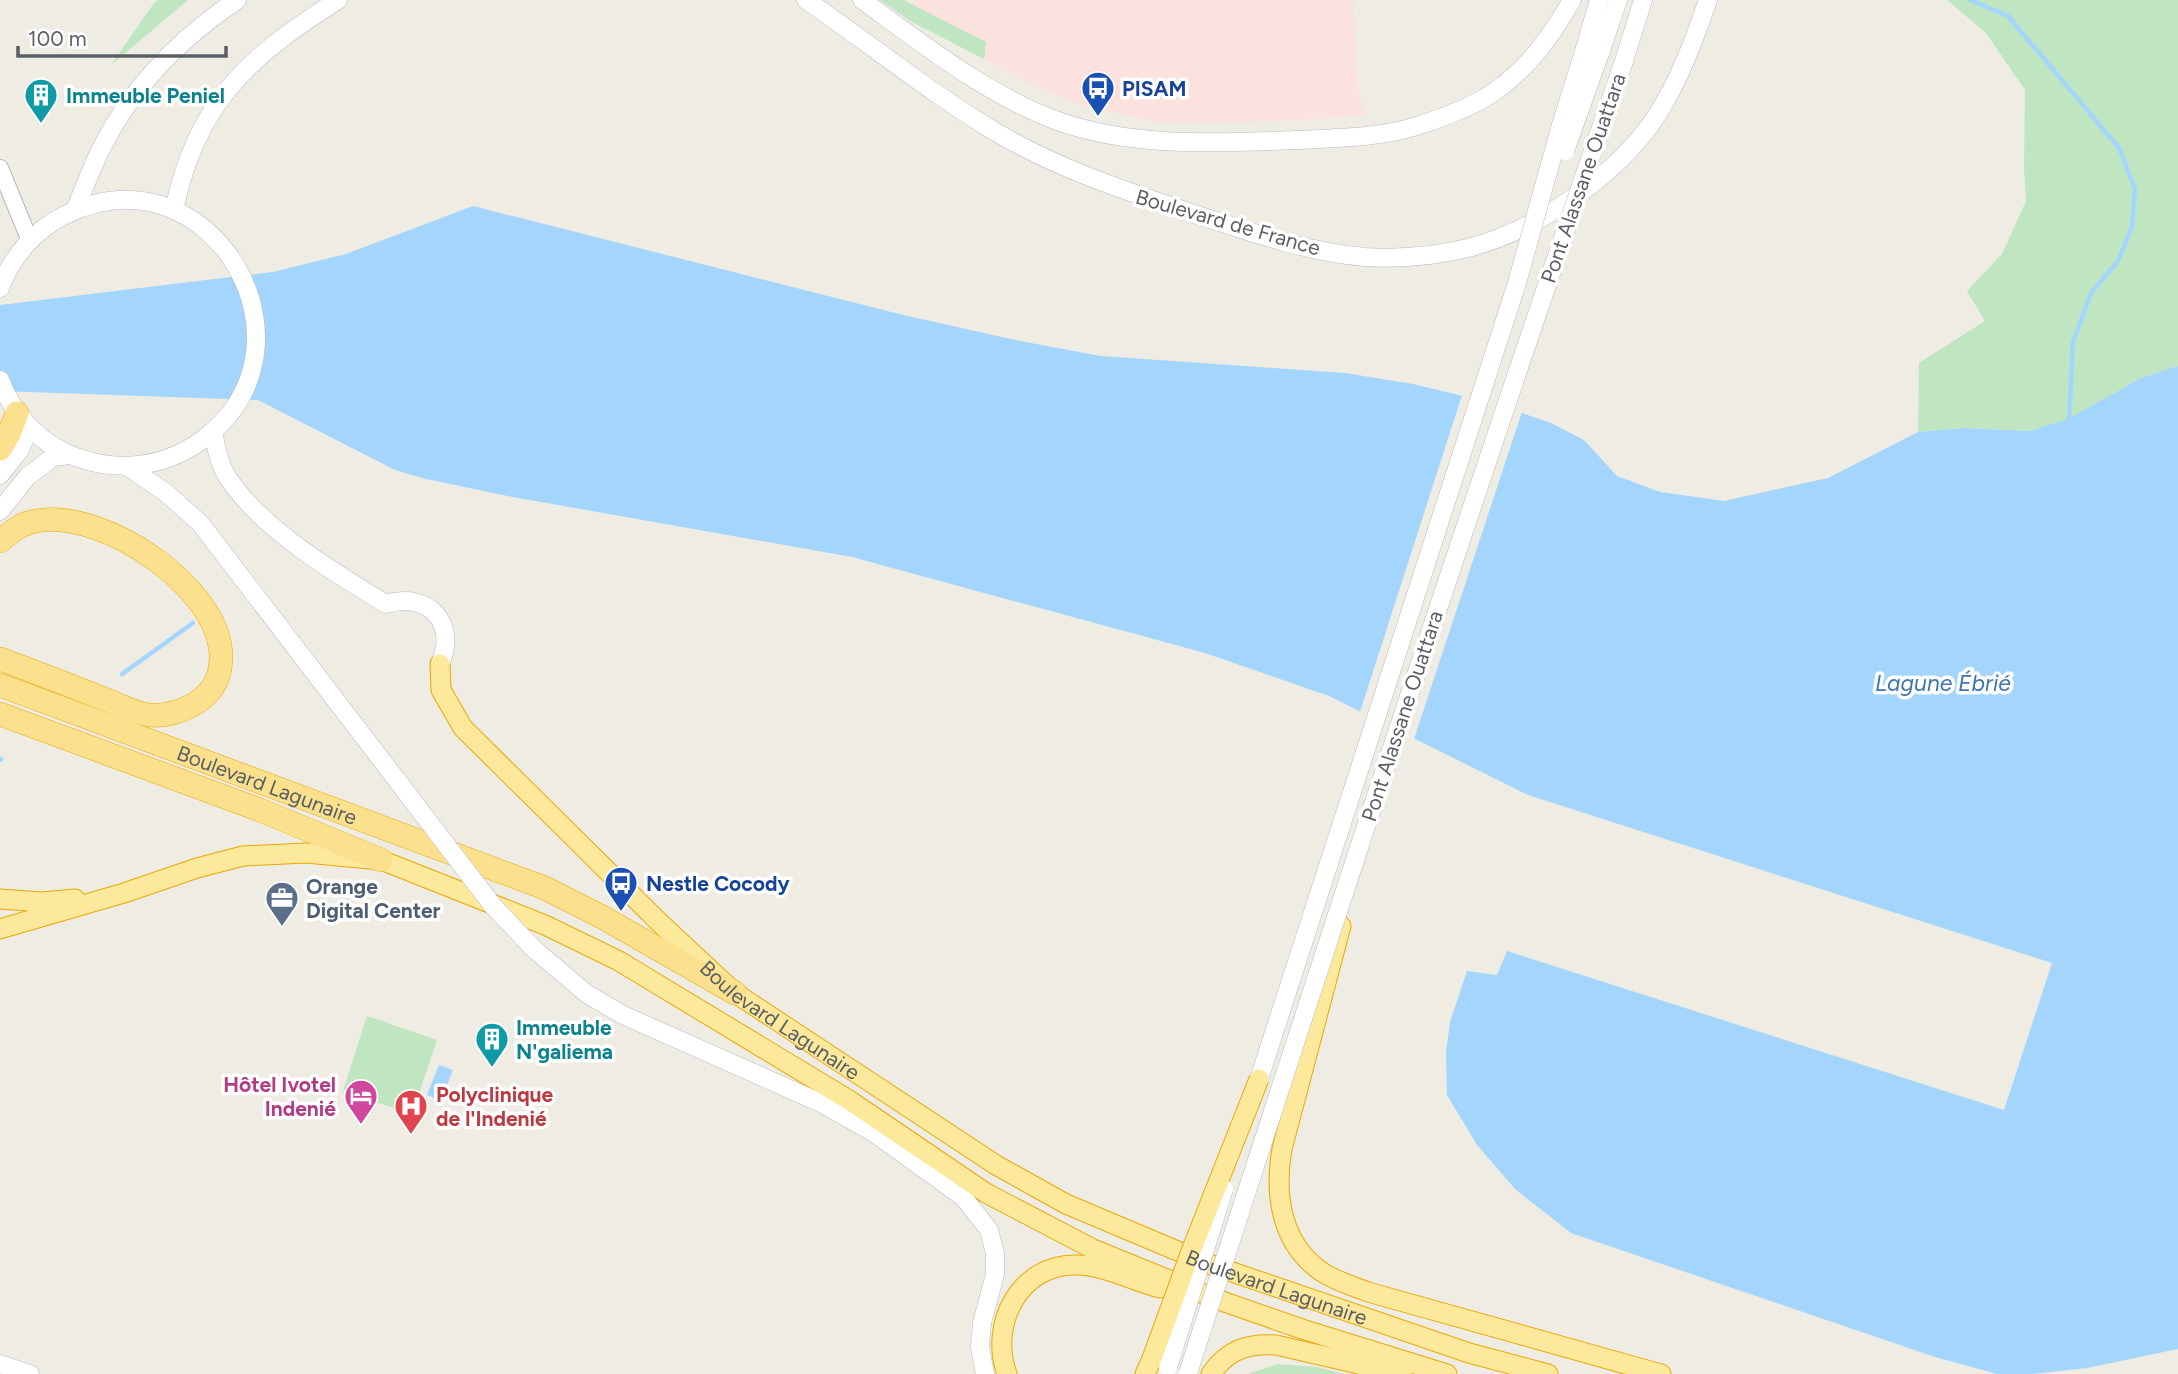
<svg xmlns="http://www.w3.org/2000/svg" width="2178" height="1374" viewBox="0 0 2178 1374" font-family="Figtree,sans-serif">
  <rect width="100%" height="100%" fill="#eeece3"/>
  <polygon fill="#fbe2df" points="914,0 1353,0 1359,94 1365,116 1241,123 1160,123 1080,105 1035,86 984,59 985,42 912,6"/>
  <g fill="#c0e5c1">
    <polygon points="159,0 188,0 111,65 154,3"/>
    <polygon points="880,0 904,0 986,42 984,59 912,22"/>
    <polygon points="1947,0 2178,0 2178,366 2141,378 2068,419 2030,431 1964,428 1918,432 1919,363 1985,321 1967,291 2002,254 2026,201 2024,169 2025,90 1986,33"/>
    <polygon points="367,1016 437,1040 412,1114 343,1091"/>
    <polygon points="1277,1364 1316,1367 1344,1374 1248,1374"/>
  </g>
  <g fill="#a4d5fd">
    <polygon points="473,206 899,314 1015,340 1101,356 1345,373 1413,384 1496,404 1551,423 1584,440 1617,476 1660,492 1724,501 1828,478 1918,432 1964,428 2030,431 2068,419 2141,378 2178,366 2178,1349 2087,1368 2031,1374 1997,1374 1935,1357 1571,1233 1516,1190 1477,1145 1447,1095 1446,1053 1450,1022 1467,971 1497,975 1507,951 2004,1110 2052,963 1528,795 1329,696 1205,653 852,557 513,497 426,479 395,470 258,400 0,391 0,305 273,272 346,254"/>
    <polygon points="439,1065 453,1070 441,1101 427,1095"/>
  </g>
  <polygon fill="#eeece3" points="1463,392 1523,409 1413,742 1359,715"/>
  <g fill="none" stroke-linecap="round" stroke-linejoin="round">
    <g stroke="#a4d5fd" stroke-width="4.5">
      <polyline points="1970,0 2008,16 2119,148 2135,189 2132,227 2118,261 2091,293 2073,342 2069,422"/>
      <polyline points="122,674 193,623"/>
      <polyline points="0,760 1,759"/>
    </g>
    <defs>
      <polyline id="tertiary" points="0,168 30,241"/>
      <g id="secondary">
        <path d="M806 0C869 43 929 92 994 131 1056 168 1123 190 1191 213 1248 231 1305 252 1365 257 1399 259 1435 256 1468 248 1538 230 1618 175 1657 115 1680 79 1694 40 1708 0"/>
        <path d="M862 0C923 44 984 93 1055 120 1131 148 1216 143 1296 140 1336 138 1378 138 1417 126 1442 118 1472 107 1494 92 1528 69 1552 35 1572 0"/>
        <polyline points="1585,48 1599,0"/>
        <polyline points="1600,53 1618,0"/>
        <polyline points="1624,61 1643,0"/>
        <path d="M75 210C84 189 92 166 103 145 133 86 182 37 237 0"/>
        <path d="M174 210C197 102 248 57 338 0"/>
        <path d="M0 288C12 256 35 230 65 215 209 143 330 346 202 440 165 467 119 473 76 457 41 445 13 415 0 380"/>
        <path d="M213 432C216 447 219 464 228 478 263 530 333 572 386 604 429 591 458 624 440 664"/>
        <polyline points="128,467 165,492 200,523 409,796"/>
        <polyline points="0,475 19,451 30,428"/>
        <polyline points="0,511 27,477 53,457 69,455"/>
        <polyline points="535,950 587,994 623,1015 821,1103 874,1133 963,1197 989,1230 995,1253 995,1274 982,1323 980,1347 985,1374"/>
        <polyline points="1259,1079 1517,283"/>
        <polyline points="0,1364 30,1374"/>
      </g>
      <g id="trunk">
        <path id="s1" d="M440 664 441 690 463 728 660 923 735 993 996 1165 1066 1204 1206 1263 1469 1353 1548 1374"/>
        <polyline points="0,899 42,902 75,899"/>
        <path d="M1341 926 1282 1149C1274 1195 1281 1244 1322 1272 1336 1281 1352 1286 1368 1292L1661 1374"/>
        <polyline points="0,929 124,893 197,868 243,856 306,853 381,860 545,925 619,961 849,1100 986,1193 1093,1249 1216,1299 1302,1329 1447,1374"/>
        <path d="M1007 1374C989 1325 1019 1264 1076 1265 1104 1265 1133 1281 1160 1288"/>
        <polyline points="1145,1374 1151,1361"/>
        <path d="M1211 1374C1227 1350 1248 1343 1276 1345L1402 1374"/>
      </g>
      <g id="motorway">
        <polyline points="0,449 9,434 17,413"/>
        <path d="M0 541C11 532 22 523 36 521 102 508 220 587 221 656 221 676 215 689 199 701 186 710 165 717 149 715 134 713 118 704 104 699 69 685 35 672 0 659"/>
        <path id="s2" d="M0 685 545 888 604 918 735 993"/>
        <polyline points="0,714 260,810 381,860"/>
      </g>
    </defs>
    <use href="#tertiary" stroke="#b6b9bd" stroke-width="18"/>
    <use href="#secondary" stroke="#b7babf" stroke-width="19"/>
    <use href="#trunk" stroke="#eca705" stroke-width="21"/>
    <use href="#motorway" stroke="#eca705" stroke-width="24"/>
    <use href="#tertiary" stroke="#fff" stroke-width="16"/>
    <use href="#secondary" stroke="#fff" stroke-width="18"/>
    <use href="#trunk" stroke="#fce99b" stroke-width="19"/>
    <use href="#motorway" stroke="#fbe18d" stroke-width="23"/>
    <defs>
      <g id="secondary-bridge">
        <polyline points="1565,151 1600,53"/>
        <polyline points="1517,283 1561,125 1585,48"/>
        <polyline points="409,796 493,906 535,950"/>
        <polyline points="1168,1367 1224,1189"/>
        <path d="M1188 1373C1330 934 1473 496 1624 61"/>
      </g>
      <polyline id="trunk-bridge" points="1151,1361 1193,1246 1259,1079"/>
    </defs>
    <use href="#secondary-bridge" stroke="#b7babf" stroke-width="19" stroke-linecap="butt"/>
    <use href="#trunk-bridge" stroke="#eca705" stroke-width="21" stroke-linecap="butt"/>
    <use href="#secondary-bridge" stroke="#fff" stroke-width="18"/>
    <use href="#trunk-bridge" stroke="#fce99b" stroke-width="19"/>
  </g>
  <defs>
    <symbol id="bus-pin" viewBox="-11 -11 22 30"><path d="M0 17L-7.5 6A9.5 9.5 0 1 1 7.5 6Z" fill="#1a4fb4" stroke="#fff"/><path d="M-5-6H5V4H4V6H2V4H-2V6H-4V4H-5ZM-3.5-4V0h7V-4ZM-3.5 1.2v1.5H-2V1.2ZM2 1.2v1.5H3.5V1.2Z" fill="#fff"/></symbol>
    <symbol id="building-pin" viewBox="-11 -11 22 30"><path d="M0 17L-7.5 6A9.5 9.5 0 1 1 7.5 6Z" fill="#0f9aa8" stroke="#fff"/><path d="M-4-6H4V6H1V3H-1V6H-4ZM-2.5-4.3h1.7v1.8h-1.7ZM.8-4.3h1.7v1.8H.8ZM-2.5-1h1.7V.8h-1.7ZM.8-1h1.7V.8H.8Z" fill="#fff"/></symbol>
    <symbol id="office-pin" viewBox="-11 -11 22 30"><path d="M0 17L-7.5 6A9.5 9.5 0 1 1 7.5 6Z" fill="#5c6f8a" stroke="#fff"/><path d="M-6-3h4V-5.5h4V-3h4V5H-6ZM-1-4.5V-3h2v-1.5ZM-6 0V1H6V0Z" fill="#fff"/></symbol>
    <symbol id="hotel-pin" viewBox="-11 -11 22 30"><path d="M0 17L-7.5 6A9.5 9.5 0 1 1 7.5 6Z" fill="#d1479c" stroke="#fff"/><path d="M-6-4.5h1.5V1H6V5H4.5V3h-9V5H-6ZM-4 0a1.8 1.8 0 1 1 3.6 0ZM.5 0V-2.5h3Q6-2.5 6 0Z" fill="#fff"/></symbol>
    <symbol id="hospital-pin" viewBox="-11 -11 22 30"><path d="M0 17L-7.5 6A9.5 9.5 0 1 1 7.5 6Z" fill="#e0444e" stroke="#fff"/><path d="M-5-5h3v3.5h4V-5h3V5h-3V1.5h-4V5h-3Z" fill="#fff"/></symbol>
  </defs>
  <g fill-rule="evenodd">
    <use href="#bus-pin" x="1079" y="69" width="38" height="52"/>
    <use href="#building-pin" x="22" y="76" width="38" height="52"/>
    <use href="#bus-pin" x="602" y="864" width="38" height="52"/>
    <use href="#office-pin" x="263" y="879" width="38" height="52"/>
    <use href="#building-pin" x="473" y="1020" width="38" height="52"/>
    <use href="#hotel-pin" x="342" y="1077" width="38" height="52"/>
    <use href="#hospital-pin" x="392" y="1087" width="38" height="52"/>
  </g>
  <g text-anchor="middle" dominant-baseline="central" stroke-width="7" stroke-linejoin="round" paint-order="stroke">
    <g font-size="21" font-weight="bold" fill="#164399" stroke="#fff" text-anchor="start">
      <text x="1122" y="88">PISAM</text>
      <text x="646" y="883">Nestle Cocody</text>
    </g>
    <g font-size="21" font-weight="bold" fill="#0d838f" stroke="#fff" text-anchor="start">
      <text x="66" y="95">Immeuble Peniel</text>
      <text x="516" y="1027">Immeuble<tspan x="516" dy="24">N'galiema</tspan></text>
    </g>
    <g font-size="21" fill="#5b5f64" stroke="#fff">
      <text transform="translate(1583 178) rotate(-71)">Pont Alassane Ouattara</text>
      <text transform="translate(1228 222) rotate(16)">Boulevard de France</text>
      <text transform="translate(1402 716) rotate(-72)">Pont Alassane Ouattara</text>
      <text stroke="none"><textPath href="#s2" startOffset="285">Boulevard Lagunaire</textPath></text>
      <text stroke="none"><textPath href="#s1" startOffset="502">Boulevard Lagunaire</textPath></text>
      <text stroke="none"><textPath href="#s1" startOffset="1069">Boulevard Lagunaire</textPath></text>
    </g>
    <g font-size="21" font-weight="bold" fill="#4e5e75" stroke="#fff" text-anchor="start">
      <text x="306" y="886">Orange<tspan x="306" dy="24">Digital Center</tspan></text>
    </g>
    <g font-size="21" font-weight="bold" fill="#b23c85" stroke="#fff" text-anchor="end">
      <text x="336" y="1084">Hôtel Ivotel<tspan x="336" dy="24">Indenié</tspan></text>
    </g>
    <g font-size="21" font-weight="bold" fill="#be3a42" stroke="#fff" text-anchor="start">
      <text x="436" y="1094">Polyclinique<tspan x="436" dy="24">de l'Indenié</tspan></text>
    </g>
    <g font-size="23" font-style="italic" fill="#4175af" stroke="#fff">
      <text x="1943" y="683">Lagune Ébrié</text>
    </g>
  </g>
  <path d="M18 46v10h208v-10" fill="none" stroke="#5b5f64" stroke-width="3.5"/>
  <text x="28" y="46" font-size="21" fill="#5b5f64" stroke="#ffffff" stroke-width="5" paint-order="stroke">100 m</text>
</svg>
